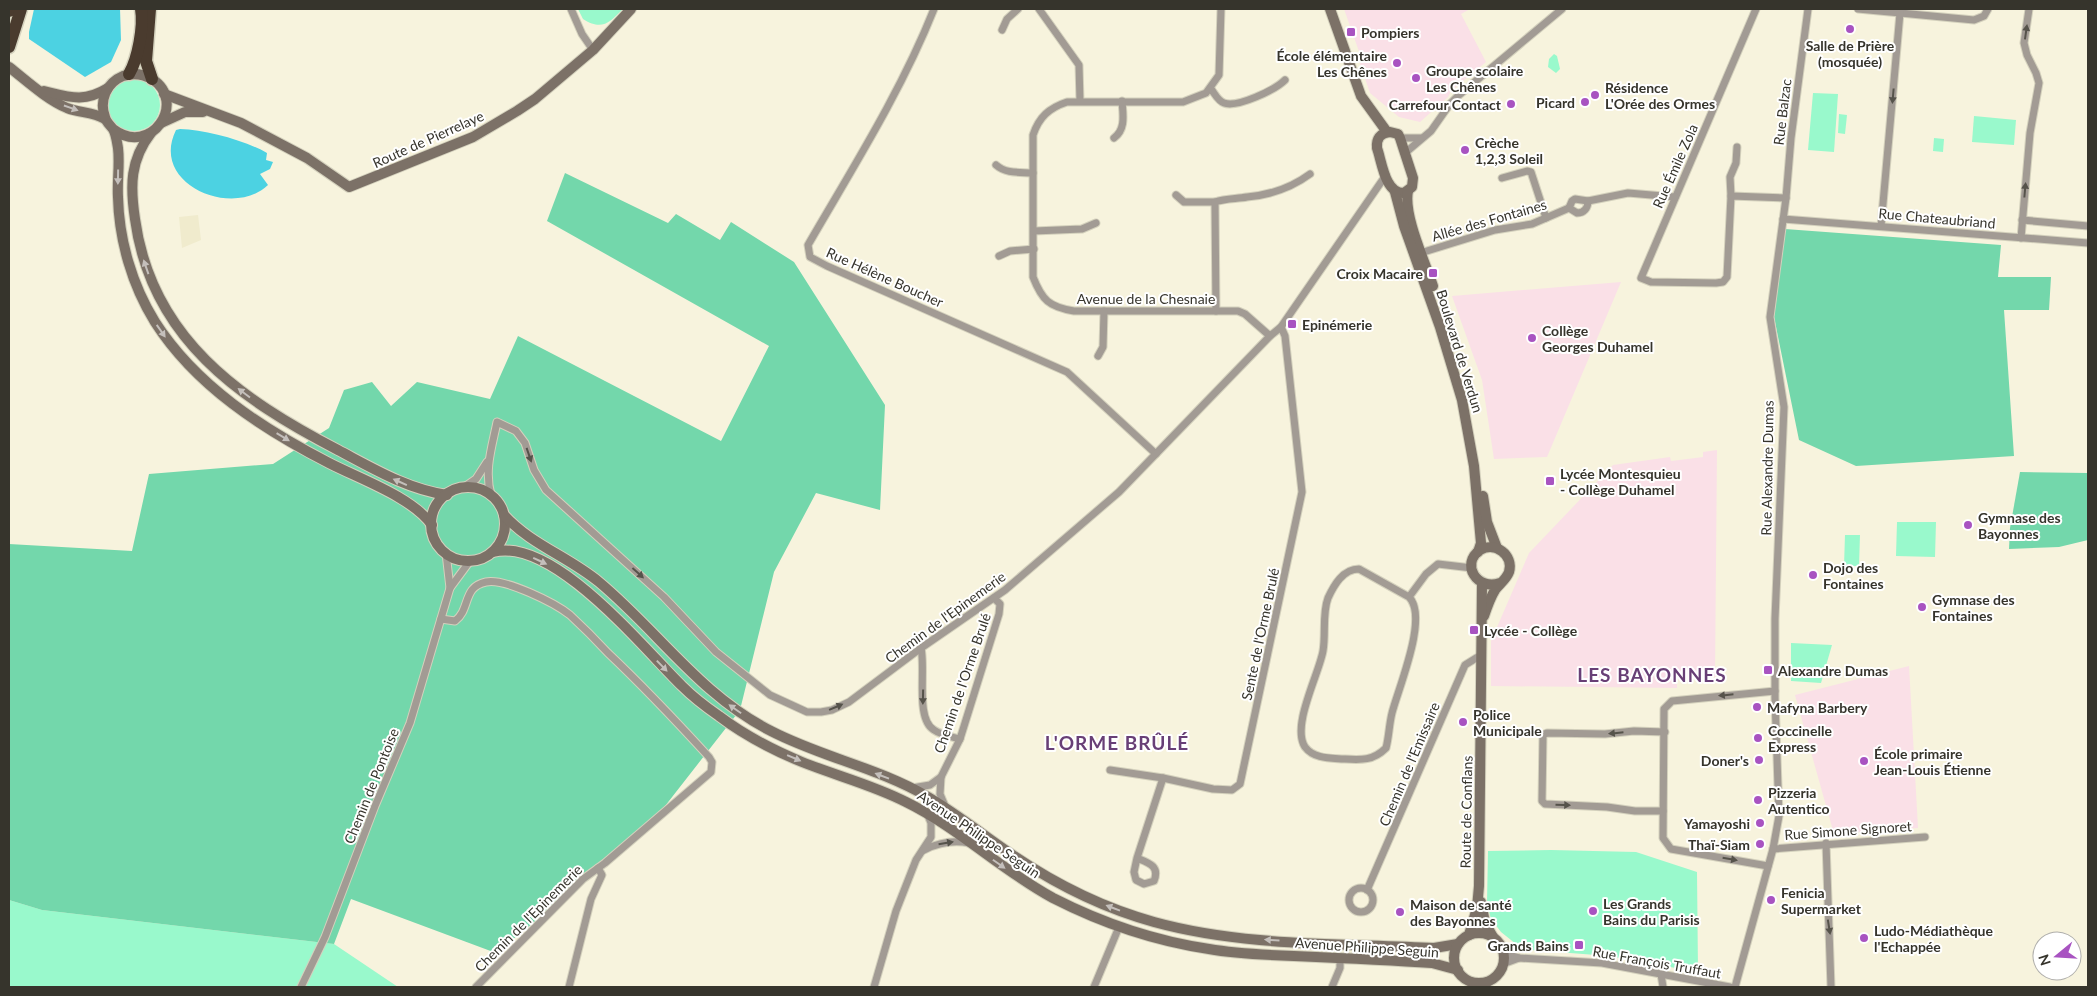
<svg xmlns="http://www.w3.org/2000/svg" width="2097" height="996" viewBox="0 0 2097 996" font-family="Lato,sans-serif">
  <rect width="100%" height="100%" fill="#f7f3dd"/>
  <polygon fill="#f0ebcd" points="198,215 201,240 182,248 179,217"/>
  <g fill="#fae0e7">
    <polygon points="1344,9 1470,9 1461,14 1486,62 1451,91 1448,97 1420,122 1399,117 1370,93 1360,64 1362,60"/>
    <polygon points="1621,282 1547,457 1494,459 1482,380 1452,296"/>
    <polygon points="1717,450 1715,677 1677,677 1677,688 1491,686 1491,641 1529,553 1613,465 1670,457 1671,461 1703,457 1703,452"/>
    <polygon points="1909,666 1918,828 1834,834 1795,695"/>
  </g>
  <g fill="#99f9cc">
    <path d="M578 9H623C609 23 602 31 583 19Z"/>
    <polygon points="1554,54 1557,56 1560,69 1556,73 1548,67 1549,59"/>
    <circle cx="134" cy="105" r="26"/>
    <polygon points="1813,93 1838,94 1834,152 1808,150"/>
    <polygon points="1839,114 1847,115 1845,134 1838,133"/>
    <polygon points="1974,116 2016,120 2014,145 1972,142"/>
    <polygon points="1934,138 1944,139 1943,152 1933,151"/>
    <polygon points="1897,522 1936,522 1935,557 1896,556"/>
    <polygon points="1845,535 1860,535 1859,566 1844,566"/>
    <polygon points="1791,643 1832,645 1821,683 1791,681"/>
    <polygon points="1551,850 1636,852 1697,872 1698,972 1609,956 1531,950 1516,944 1501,932 1491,919 1487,903 1488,851"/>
    <polygon points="9,900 42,910 334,944 398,987 9,987"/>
  </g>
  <g fill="#73d7ab">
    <polygon points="565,173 668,223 676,214 720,240 731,222 794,262 885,405 880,510 816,493 774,572 740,710 644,833 496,953 351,899 334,944 42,910 9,900 9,544 132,551 149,474 273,464 329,428 344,390 372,382 391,406 417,382 490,399 518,336 721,441 769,346 547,221"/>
    <polygon points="1785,229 2001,245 1998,277 2051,277 2049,310 2004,310 2014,456 1856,466 1799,440 1774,317"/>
    <polygon points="2020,472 2088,473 2088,540 2059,547 2009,549 2010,528"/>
  </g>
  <g fill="#4cd2e2">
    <polygon points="34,9 120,9 121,40 111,62 85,77 29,39 29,32"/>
    <path d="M180 129C206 130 244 140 267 153L266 160 273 162 270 169 260 174 268 185C233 219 149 184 176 130Z"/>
  </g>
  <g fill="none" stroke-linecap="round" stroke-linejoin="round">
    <defs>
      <g id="street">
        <polyline points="571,9 582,34 593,50"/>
        <path d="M934 9C901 92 852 169 808 245L810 257 827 266 1067 372 1156 454"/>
        <polyline points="1039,9 1079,65 1080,101"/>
        <path d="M1221 9 1219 75 1206 93 1183 102H1067C1049 108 1039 117 1033 135V277C1042 300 1049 307 1074 311H1238L1245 314 1270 336"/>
        <polyline points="1756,9 1641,278 1651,282 1716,283 1723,282 1727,277 1731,196 1786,198"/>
        <polyline points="1858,9 1974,20 1984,16 1988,9"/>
        <polyline points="1002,30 1007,19 1018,9"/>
        <path d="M1211 89C1215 94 1218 101 1224 103 1237 108 1275 90 1285 80"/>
        <path d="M1114 138C1126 129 1123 115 1122 101"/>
        <polyline points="1400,138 1421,138"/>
        <polyline points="1405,153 1431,131 1450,104 1459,95 1562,9"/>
        <path d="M996 165C1006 174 1020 172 1033 173"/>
        <polyline points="1502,178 1527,171 1531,172 1546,218"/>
        <polyline points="1176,195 1184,202 1215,202"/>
        <polyline points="1731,196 1730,177 1736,163 1737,147"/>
        <path d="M1575 199 1588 201C1588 208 1584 213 1577 213L1569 208 1572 201Z"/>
        <polyline points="1588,201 1628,193 1675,197"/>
        <polyline points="1783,219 2088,243"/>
        <polyline points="2022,220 2088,226"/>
        <polyline points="1881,226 1900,13"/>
        <polyline points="1034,231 1082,229 1096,223"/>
        <polyline points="2021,238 2030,133 2039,83 2036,73 2027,55 2024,43 2029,9"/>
        <polyline points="1417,254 1495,230 1532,224 1569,208"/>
        <polyline points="999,256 1010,251 1034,249"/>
        <path d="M1216 311 1215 202C1226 198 1236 199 1247 197 1270 195 1291 188 1310 174"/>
        <polyline points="1098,356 1103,347 1104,311"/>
        <polyline points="463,488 476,479 487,462"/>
        <path d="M491 495C484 470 492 447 497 422L516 431 525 443 534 470 546 490 664 597 716 652 770 695 807 712H821L832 710 849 702 921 648 1005 590 1119 492 1270 336 1281 327 1386 175"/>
        <polyline points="446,553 450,588"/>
        <path d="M1409 597 1359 569C1343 569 1334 585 1328 598 1322 614 1326 634 1323 651 1319 674 1291 726 1305 747 1314 759 1330 758 1344 759 1361 760 1373 761 1386 748 1389 737 1389 725 1392 713 1398 689 1429 617 1409 597L1426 574 1438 564 1472 568"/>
        <path d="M441 619 455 621C471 609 462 587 486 582 505 578 555 603 570 615 583 627 596 640 608 653 643 686 676 721 709 757L712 762 711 772 605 863 583 879 476 987"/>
        <path d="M921 648C926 669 915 719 934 730 941 735 952 737 960 739"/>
        <polyline points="1110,770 1163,778"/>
        <polyline points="912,788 930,785 941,777"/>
        <polyline points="945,806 940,794 941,777 960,739 999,614 1000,604 994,598"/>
        <polyline points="1663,811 1635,811 1607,807 1545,804 1542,801 1543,735 1547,733 1605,734 1634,731 1665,732"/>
        <polyline points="1826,843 1831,987"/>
        <polyline points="1773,849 1925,837"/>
        <path d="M924 850C938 843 953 840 969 843"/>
        <path d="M1137 858C1149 863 1160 866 1154 881L1144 884 1136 880 1134 872 1137 858 1163 778 1213 789 1232 790 1240 784 1302 492 1285 336 1281 327"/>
        <polyline points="1768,866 1671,849 1663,838 1664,709 1672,701 1775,691"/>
        <circle cx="1361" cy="900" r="12"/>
        <polyline points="1367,890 1465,665 1481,655"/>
        <polyline points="1504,954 1519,958 1602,963 1730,987"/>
        <polyline points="1503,964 1519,958"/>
        <polyline points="1661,974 1663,987"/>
        <polyline points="301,987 325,937 375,806 410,723 450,588 470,561"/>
        <polyline points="569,987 591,899 602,875 598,868"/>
        <polyline points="874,987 896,911 916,860 931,837 931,823 927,813"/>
        <polyline points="1094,987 1119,927"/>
        <polyline points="1332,987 1340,968 1340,958"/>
        <polyline points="1735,987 1773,849 1779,816 1775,698 1775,619 1784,407 1770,317 1786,198 1791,138 1808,9"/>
      </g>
      <g id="secondary">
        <polyline points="1330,9 1361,96 1387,132"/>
        <path d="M9 67C27 81 46 99 67 108 80 113 93 112 105 119"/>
        <path d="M44 91C69 97 84 103 108 88"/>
        <polyline points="164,94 241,123 307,158 349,187 473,137 517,111 535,99 593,50 631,9"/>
        <polyline points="161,123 185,112 203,112"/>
        <path d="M113 129C151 158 188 102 152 79 143 74 132 73 123 76 106 83 99 101 105 117 106 122 110 125 113 129 116 134 117 142 118 148 120 164 117 181 118 197 119 240 132 285 155 322 196 386 263 429 329 463 360 479 412 497 432 525"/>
        <path d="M1390 132 1398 134 1400 138 1413 178 1412 187 1404 193C1385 194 1382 162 1377 148 1376 139 1380 133 1390 132Z"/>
        <path d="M151 133C130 160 130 186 135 219 151 338 240 399 338 450 374 469 407 489 447 495"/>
        <path d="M1408 191C1403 215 1425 262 1433 286"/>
        <polyline points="1395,192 1404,226 1440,327 1462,400 1474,466 1481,543 1478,552"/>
        <circle cx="468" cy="524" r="37"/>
        <polyline points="1483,496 1487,522 1497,548"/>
        <path d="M504 515C530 544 569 557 599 582 658 631 700 695 771 731 821 757 879 768 928 797 957 814 983 835 1011 854 1055 884 1103 908 1154 922 1245 947 1341 943 1434 948L1458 944"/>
        <path d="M493 552C553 536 643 648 682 686 693 697 706 707 719 716 744 735 773 750 802 762 837 776 873 785 906 802 959 828 1001 870 1053 898 1102 923 1155 941 1209 949 1237 954 1265 955 1294 956 1340 958 1386 960 1432 963L1458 970"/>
        <path d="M1484 616C1487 607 1490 598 1495 590 1499 584 1506 580 1509 572 1514 555 1495 541 1480 550 1460 564 1477 591 1500 583"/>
        <polyline points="1481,902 1485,923 1493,937"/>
        <circle cx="1479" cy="958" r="25"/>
        <polyline points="1469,935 1477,908 1479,886 1482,584"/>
      </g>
      <g id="highway">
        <polyline points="150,9 146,61 152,79"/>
        <polyline points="9,11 9,9"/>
        <polyline points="9,47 21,9"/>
        <path d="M129 74C138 59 144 26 141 9"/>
      </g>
    </defs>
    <use href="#street" stroke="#d4d1bd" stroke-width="9"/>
    <use href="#secondary" stroke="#d4d1bd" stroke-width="12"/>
    <use href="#highway" stroke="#d4d1bd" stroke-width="15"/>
    <use href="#street" stroke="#a29b94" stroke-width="7"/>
    <use href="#secondary" stroke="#7c7167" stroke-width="10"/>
    <use href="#highway" stroke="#4a3b2e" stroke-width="12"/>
  </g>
  <defs><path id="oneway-solid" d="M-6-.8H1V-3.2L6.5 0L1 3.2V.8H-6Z" transform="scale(1.25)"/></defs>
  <g fill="#56534b">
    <use href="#oneway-solid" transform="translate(2026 32) rotate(-82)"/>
    <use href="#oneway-solid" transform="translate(1893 96) rotate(95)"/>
    <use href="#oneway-solid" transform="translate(2025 190) rotate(-85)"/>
    <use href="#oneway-solid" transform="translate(529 455) rotate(71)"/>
    <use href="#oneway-solid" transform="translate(638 573) rotate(42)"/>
    <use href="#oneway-solid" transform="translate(1726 695) rotate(174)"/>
    <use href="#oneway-solid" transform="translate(923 697) rotate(91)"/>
    <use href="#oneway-solid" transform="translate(836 707) rotate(-23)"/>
    <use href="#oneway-solid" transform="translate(1616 733) rotate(174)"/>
    <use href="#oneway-solid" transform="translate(1563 805) rotate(2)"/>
    <use href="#oneway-solid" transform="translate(946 843) rotate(-9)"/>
    <use href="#oneway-solid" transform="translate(1730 859) rotate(10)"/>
    <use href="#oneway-solid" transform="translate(1829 927) rotate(81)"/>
  </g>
  <g fill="#c4bfbb">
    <use href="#oneway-solid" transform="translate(71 108) rotate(19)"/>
    <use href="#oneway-solid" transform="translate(118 177) rotate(91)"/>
    <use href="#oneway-solid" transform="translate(146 267) rotate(-109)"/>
    <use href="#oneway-solid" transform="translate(161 331) rotate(55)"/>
    <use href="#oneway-solid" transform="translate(244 393) rotate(-143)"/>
    <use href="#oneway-solid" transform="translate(283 437) rotate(31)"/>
    <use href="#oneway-solid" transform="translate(400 482) rotate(-156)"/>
    <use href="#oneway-solid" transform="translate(540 561) rotate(25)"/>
    <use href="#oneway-solid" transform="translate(662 666) rotate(46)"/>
    <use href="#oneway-solid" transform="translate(735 709) rotate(-145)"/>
    <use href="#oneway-solid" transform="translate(794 758) rotate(23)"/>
    <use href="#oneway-solid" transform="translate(882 776) rotate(-159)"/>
    <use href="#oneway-solid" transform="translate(999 864) rotate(35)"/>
    <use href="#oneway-solid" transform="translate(1113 908) rotate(-159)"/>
    <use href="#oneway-solid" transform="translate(1272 940) rotate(-177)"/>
  </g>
  <g fill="#a853c1" stroke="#fff" stroke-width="2">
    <circle cx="1850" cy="29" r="5"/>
    <rect x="1346" y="27" width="10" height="10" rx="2.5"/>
    <circle cx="1397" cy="63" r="5"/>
    <circle cx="1416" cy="78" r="5"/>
    <circle cx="1595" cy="95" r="5"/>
    <circle cx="1585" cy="102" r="5"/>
    <circle cx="1511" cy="104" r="5"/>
    <circle cx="1465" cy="150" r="5"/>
    <rect x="1428" y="268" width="10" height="10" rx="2.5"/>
    <rect x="1287" y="319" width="10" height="10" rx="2.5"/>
    <circle cx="1532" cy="338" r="5"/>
    <rect x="1545" y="476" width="10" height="10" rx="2.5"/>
    <circle cx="1968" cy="525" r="5"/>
    <circle cx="1813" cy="575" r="5"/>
    <circle cx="1922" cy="607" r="5"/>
    <rect x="1469" y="625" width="10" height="10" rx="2.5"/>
    <rect x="1763" y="665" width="10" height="10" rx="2.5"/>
    <circle cx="1757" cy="707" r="5"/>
    <circle cx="1463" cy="722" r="5"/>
    <circle cx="1758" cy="738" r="5"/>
    <circle cx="1759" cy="760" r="5"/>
    <circle cx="1864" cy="761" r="5"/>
    <circle cx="1758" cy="800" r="5"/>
    <circle cx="1760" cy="823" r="5"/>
    <circle cx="1760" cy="844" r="5"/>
    <circle cx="1771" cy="900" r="5"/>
    <circle cx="1593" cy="911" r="5"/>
    <circle cx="1400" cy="912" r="5"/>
    <circle cx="1864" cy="938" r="5"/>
    <rect x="1574" y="940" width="10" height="10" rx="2.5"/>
  </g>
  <g text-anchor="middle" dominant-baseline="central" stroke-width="4" stroke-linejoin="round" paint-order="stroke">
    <g font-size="14" font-weight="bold" fill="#36342c" stroke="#fff" text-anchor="start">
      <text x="1361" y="32">Pompiers</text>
      <text x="1850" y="45" text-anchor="middle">Salle de Prière<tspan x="1850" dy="16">(mosquée)</tspan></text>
      <text x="1387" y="55" text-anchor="end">École élémentaire<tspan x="1387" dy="16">Les Chênes</tspan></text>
      <text x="1426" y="70">Groupe scolaire<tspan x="1426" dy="16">Les Chênes</tspan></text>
      <text x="1605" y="87">Résidence<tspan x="1605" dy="16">L'Orée des Ormes</tspan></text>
      <text x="1575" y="102" text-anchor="end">Picard</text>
      <text x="1501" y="104" text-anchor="end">Carrefour Contact</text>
      <text x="1475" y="142">Crèche<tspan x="1475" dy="16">1,2,3 Soleil</tspan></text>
      <text x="1423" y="273" text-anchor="end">Croix Macaire</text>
      <text x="1302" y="324">Epinémerie</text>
      <text x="1542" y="330">Collège<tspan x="1542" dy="16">Georges Duhamel</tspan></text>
      <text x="1560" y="473">Lycée Montesquieu<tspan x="1560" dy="16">- Collège Duhamel</tspan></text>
      <text x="1978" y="517">Gymnase des<tspan x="1978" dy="16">Bayonnes</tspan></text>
      <text x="1823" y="567">Dojo des<tspan x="1823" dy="16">Fontaines</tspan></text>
      <text x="1932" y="599">Gymnase des<tspan x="1932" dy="16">Fontaines</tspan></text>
      <text x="1484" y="630">Lycée - Collège</text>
      <text x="1778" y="670">Alexandre Dumas</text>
      <text x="1767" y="707">Mafyna Barbery</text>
      <text x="1473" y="714">Police<tspan x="1473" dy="16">Municipale</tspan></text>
      <text x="1768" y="730">Coccinelle<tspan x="1768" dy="16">Express</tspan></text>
      <text x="1874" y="753">École primaire<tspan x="1874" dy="16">Jean-Louis Étienne</tspan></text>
      <text x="1749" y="760" text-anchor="end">Doner's</text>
      <text x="1768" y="792">Pizzeria<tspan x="1768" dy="16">Autentico</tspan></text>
      <text x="1750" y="823" text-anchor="end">Yamayoshi</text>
      <text x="1750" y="844" text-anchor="end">Thaï-Siam</text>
      <text x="1781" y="892">Fenicia<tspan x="1781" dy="16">Supermarket</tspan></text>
      <text x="1603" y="903">Les Grands<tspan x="1603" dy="16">Bains du Parisis</tspan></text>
      <text x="1410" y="904">Maison de santé<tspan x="1410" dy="16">des Bayonnes</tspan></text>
      <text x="1874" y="930">Ludo-Médiathèque<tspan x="1874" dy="16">l'Echappée</tspan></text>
      <text x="1569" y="945" text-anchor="end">Grands Bains</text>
    </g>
    <g font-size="14" fill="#36342c" stroke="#fff">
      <text transform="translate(1782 112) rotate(-83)">Rue Balzac</text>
      <text transform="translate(428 139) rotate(-24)">Route de Pierrelaye</text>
      <text transform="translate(1675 166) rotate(-66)">Rue Émile Zola</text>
      <text transform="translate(1937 218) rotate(5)">Rue Chateaubriand</text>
      <text transform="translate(1489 220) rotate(-16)">Allée des Fontaines</text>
      <text transform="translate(885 277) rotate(24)">Rue Hélène Boucher</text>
      <text x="1146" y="298">Avenue de la Chesnaie</text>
      <text transform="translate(1460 351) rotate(73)">Boulevard de Verdun</text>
      <text transform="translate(1767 468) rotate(-89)">Rue Alexandre Dumas</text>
      <text transform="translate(945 617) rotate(-36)">Chemin de l'Epinemerie</text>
      <text transform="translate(1260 634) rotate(-78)">Sente de l'Orme Brulé</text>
      <text transform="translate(962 683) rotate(-71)">Chemin de l'Orme Brulé</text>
      <text transform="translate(1409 764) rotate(-67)">Chemin de l'Emissaire</text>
      <text transform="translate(371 786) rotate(-68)">Chemin de Pontoise</text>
      <text transform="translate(1466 812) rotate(-89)">Route de Conflans</text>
      <text transform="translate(1848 830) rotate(-4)">Rue Simone Signoret</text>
      <text transform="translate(979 834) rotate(34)">Avenue Philippe Seguin</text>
      <text transform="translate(528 918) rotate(-45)">Chemin de l'Epinemerie</text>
      <text transform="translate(1367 947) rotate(4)">Avenue Philippe Seguin</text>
      <text transform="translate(1657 962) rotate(10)">Rue François Truffaut</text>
    </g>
    <g font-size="19" font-weight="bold" letter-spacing="1" fill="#683f76" stroke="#fff">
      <text x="1652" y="674">LES BAYONNES</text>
      <text x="1117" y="742">L'ORME BRÛLÉ</text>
    </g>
  </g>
  <rect width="2097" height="996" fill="none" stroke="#36342c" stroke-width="20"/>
  <g transform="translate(2057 956) rotate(252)"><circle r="24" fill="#ffffff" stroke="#afaeab"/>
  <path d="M0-4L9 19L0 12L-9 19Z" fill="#a853c1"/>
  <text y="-8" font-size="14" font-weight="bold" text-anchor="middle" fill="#36342c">N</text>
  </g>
</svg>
